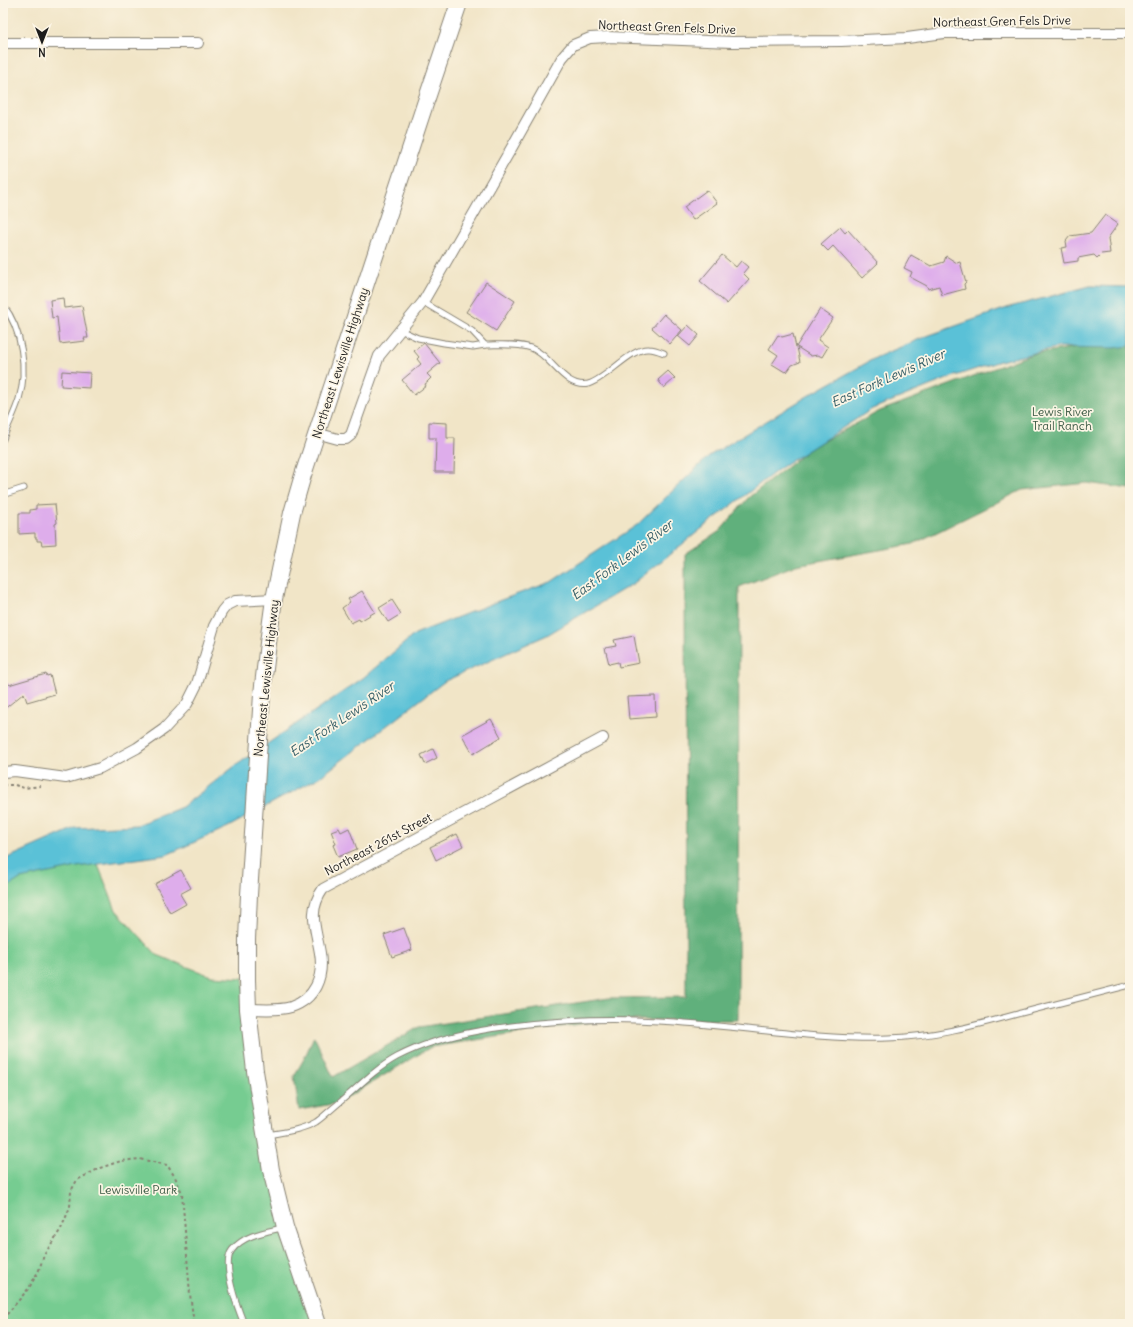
<svg xmlns="http://www.w3.org/2000/svg" width="1133" height="1327" viewBox="0 0 1133 1327" font-family="Delius,sans-serif">
  <rect width="100%" height="100%" fill="#fcf5e5"/>
  <filter id="ink" filterUnits="userSpaceOnUse"><feTurbulence type="fractalNoise" baseFrequency=".025" numOctaves="2"/><feDisplacementMap in="SourceGraphic" scale="8" xChannelSelector="R" yChannelSelector="G"/><feConvolveMatrix kernelMatrix="1 2 1 2 8 2 1 2 1" color-interpolation-filters="sRGB"/></filter>
  <filter id="wash" filterUnits="userSpaceOnUse"><feTurbulence type="fractalNoise" baseFrequency=".012" numOctaves="4" result="noise"/><feDisplacementMap in="SourceGraphic" scale="16" xChannelSelector="R" yChannelSelector="G"/><feGaussianBlur stdDeviation="0.9" result="paint"/><feColorMatrix in="noise" values="0 0 0 0 0 0 0 0 0 0 0 0 0 0 0 0 0 1.4 0 .05"/><feComposite in="paint" operator="in"/></filter>
  <g filter="url(#wash)">
    <rect width="100%" height="100%" fill="#f1e5c7"/>
    <polygon fill="#76cc91" stroke="#497456" points="92,861 98,865 116,910 157,955 211,976 243,978 262,1122 318,1324 3,1324 3,885 8,881"/>
    <polygon fill="#60b07b" stroke="#3e664c" points="1130,343 1130,489 1087,483 1022,490 913,544 796,565 739,587 738,1020 606,1020 431,1047 338,1103 299,1110 294,1076 304,1059 314,1036 333,1077 419,1027 609,998 686,997 685,554 720,531 748,498 812,447 880,411 1032,354 1091,345"/>
    <polygon fill="#5ac1d7" stroke="#3b6e7a" points="1090,286 1130,287 1130,346 1114,348 1059,347 1000,361 952,377 872,409 779,469 710,522 634,583 547,635 445,681 320,777 228,827 166,855 77,867 20,879 3,890 3,860 75,828 137,825 182,807 235,766 363,678 415,634 501,600 551,582 637,525 709,456 811,394 877,357 927,336 1010,307"/>
    <g id="blocks">
      <g fill="#deadeb">
        <polygon points="707,190 717,203 693,220 684,207"/>
        <polygon points="1105,215 1118,224 1108,238 1110,253 1101,254 1097,258 1094,255 1078,258 1078,261 1064,263 1061,248 1067,247 1066,241 1070,236 1091,233"/>
        <polygon points="840,227 845,233 848,230 878,263 862,278 833,246 828,251 821,244"/>
        <polygon points="722,255 736,267 741,261 748,267 743,273 749,279 727,304 700,281"/>
        <polygon points="911,255 931,266 944,262 946,256 957,263 960,262 966,282 964,284 965,289 942,295 939,286 928,289 927,286 910,277 912,272 904,268"/>
        <polygon points="486,282 515,301 496,331 466,312"/>
        <polygon points="63,298 64,308 82,306 88,338 84,338 85,341 60,344 57,317 52,318 50,300"/>
        <polygon points="820,309 833,318 818,340 828,347 822,357 818,355 811,356 797,347 800,362 792,365 787,372 786,371 785,372 772,364 778,355 769,349 778,335 782,337 793,334 796,347"/>
        <polygon points="664,314 682,330 670,344 652,328"/>
        <polygon points="688,325 699,335 690,346 678,336"/>
        <polygon points="424,343 440,363 427,374 431,378 427,382 428,382 425,384 426,386 414,395 402,380 421,364 417,359 419,357 414,351"/>
        <polygon points="62,371 90,373 89,388 61,386"/>
        <polygon points="668,371 675,378 664,388 658,380"/>
        <polygon points="429,422 447,423 447,438 455,438 454,472 435,472 436,438 429,438"/>
        <polygon points="55,504 57,523 55,524 56,544 42,545 41,541 37,541 37,538 35,538 35,533 19,534 19,513 30,513 30,510 36,509 36,505"/>
        <polygon points="362,591 375,612 360,621 359,619 351,623 342,608 350,602 348,599"/>
        <polygon points="392,600 401,614 388,622 379,608"/>
        <polygon points="634,636 639,663 619,667 618,662 609,664 605,648 616,646 614,640"/>
        <polygon points="46,674 47,676 50,675 55,694 27,702 24,693 3,710 3,687 8,683 10,685 12,684"/>
        <polygon points="655,696 656,717 629,719 627,697"/>
        <polygon points="491,719 501,737 473,754 462,735"/>
        <polygon points="433,749 437,758 425,764 421,755"/>
        <polygon points="339,828 341,832 349,828 357,849 338,857 333,845 336,844 331,831"/>
        <polygon points="457,834 463,846 436,860 430,847"/>
        <polygon points="181,870 191,888 180,894 186,904 170,913 155,884"/>
        <polygon points="404,928 412,950 392,957 384,935"/>
      </g>
    </g>
  </g>
  <g filter="url(#ink)">
    <use href="#blocks" fill-opacity="0" stroke="#868072" stroke-width="1"/>
    <g fill="none" stroke-linecap="round" stroke-linejoin="round">
      <defs>
        <g id="service">
          <path d="M423 302 472 331 485 345C499 345 517 343 531 348 551 355 564 389 588 384 607 379 631 347 649 349 654 349 659 351 664 353"/>
          <path d="M3 305C22 329 28 370 19 399 15 412 8 425 3 439"/>
          <polyline points="400,330 418,338 444,343 473,347 485,345"/>
          <polyline points="3,493 5,494 24,488"/>
          <path d="M268 1135C284 1132 302 1130 316 1122 322 1118 328 1112 333 1108 354 1091 373 1070 397 1057 422 1044 450 1036 478 1031 535 1021 601 1017 658 1021 735 1025 811 1040 888 1038 934 1037 977 1025 1021 1013 1057 1004 1094 994 1130 985"/>
          <path d="M244 1324C238 1309 221 1264 232 1250 244 1235 265 1232 282 1228"/>
        </g>
        <g id="minor">
          <polyline points="3,43 198,43"/>
          <polyline points="316,433 338,439 346,439 351,435 379,356 423,302 512,147 562,58 573,45 590,38 608,37 732,42 841,41 907,38 944,33 1130,33"/>
          <polyline points="3,772 15,771 66,778 100,768 137,748 164,729 187,704 197,684 214,626 222,611 227,605 235,601 274,599"/>
          <path d="M248 1009C262 1009 278 1011 291 1007 315 999 324 977 320 953 316 928 307 912 323 889L603 738"/>
        </g>
        <polyline id="primary" points="318,1324 285,1227 271,1170 255,1071 248,1009 247,980 247,939 249,895 262,694 268,643 274,599 292,513 303,475 425,104 459,3"/>
      </defs>
      <use href="#service" stroke="#868072" stroke-width="7"/>
      <use href="#minor" stroke="#868072" stroke-width="12"/>
      <use href="#primary" stroke="#868072" stroke-width="18"/>
      <g stroke="#868072" stroke-width="2" stroke-dasharray="3 3" stroke-linecap="butt">
        <polyline points="3,785 15,785 24,788 41,786"/>
        <polyline points="3,1319 29,1288 39,1270 44,1255 61,1229 70,1207 71,1191 77,1180 100,1168 121,1161 139,1159 167,1165 175,1177 182,1193 190,1294 194,1324"/>
      </g>
      <use href="#service" stroke="#fff" stroke-width="5"/>
      <use href="#minor" stroke="#fff" stroke-width="10"/>
      <use href="#primary" stroke="#fff" stroke-width="16"/>
    </g>
  </g>
  <g text-anchor="middle" dominant-baseline="central" stroke-width="3.5" stroke-linejoin="round" paint-order="stroke">
    <g font-size="12" fill="#1c1c1c" stroke="#fcf5e5">
      <text transform="translate(1002 21) rotate(-1)">Northeast Gren Fels Drive</text>
      <text transform="translate(667 27) rotate(2)">Northeast Gren Fels Drive</text>
      <text transform="translate(340 363) rotate(-72)">Northeast Lewisville Highway</text>
      <text transform="translate(266 678) rotate(-84)">Northeast Lewisville Highway</text>
      <text transform="translate(378 844) rotate(-28)">Northeast 261st Street</text>
    </g>
    <g font-size="12" fill="#3c5a45" stroke="#fcf5e5">
      <text x="1062" y="411">Lewis River<tspan x="1062" dy="14">Trail Ranch</tspan></text>
      <text x="138" y="1189">Lewisville Park</text>
    </g>
    <g font-size="13" font-style="italic" fill="#355e67" stroke="#fcf5e5">
      <text transform="translate(888 378) rotate(-24)">East Fork Lewis River</text>
      <text transform="translate(622 560) rotate(-37)">East Fork Lewis River</text>
      <text transform="translate(342 719) rotate(-34)">East Fork Lewis River</text>
    </g>
  </g>
  <rect width="1133" height="1327" fill="none" stroke="#fcf5e5" stroke-width="16"/>
  <g transform="translate(42 42) rotate(180)" stroke="#fcf5e5" stroke-width="3" paint-order="stroke">
  <path d="M0-3L7 15L0 10L-7 15Z" fill="#1c1c1c"/>
  <text y="-6" font-size="11" font-weight="bold" text-anchor="middle" fill="#1c1c1c">N</text>
  </g>
</svg>
